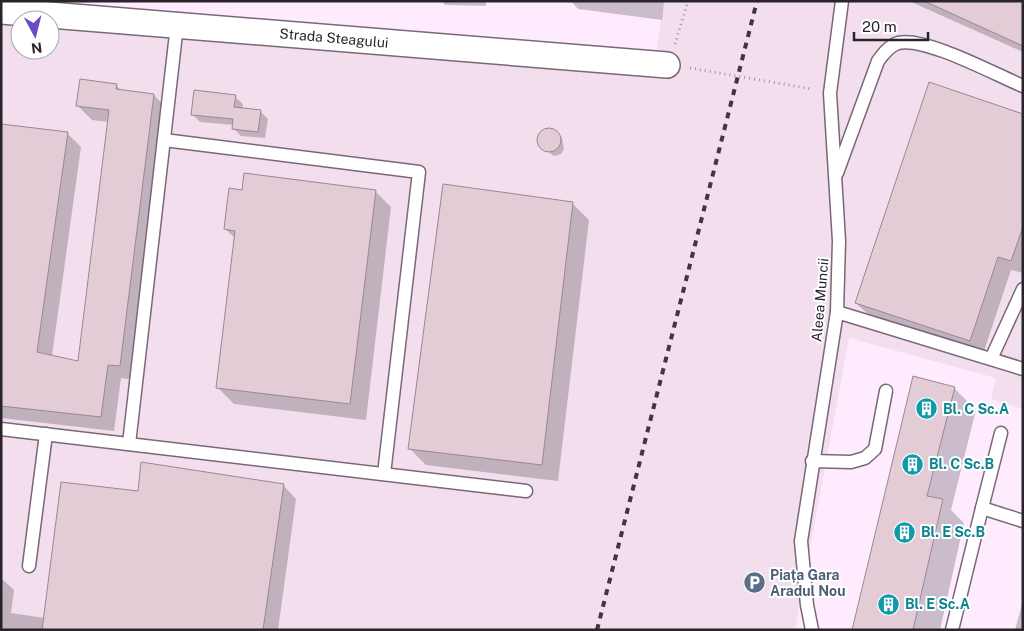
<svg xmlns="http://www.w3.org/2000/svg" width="1024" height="631" viewBox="0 0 1024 631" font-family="'Public Sans',sans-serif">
  <rect width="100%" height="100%" fill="#feecfe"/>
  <path fill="#f2deed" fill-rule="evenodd" d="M664 1H1023V409L991 399 996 378 849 338 795 630H1V16L656 52ZM20 20H50V50H20Z"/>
  <g fill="#0003">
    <polygon points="442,1 486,1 486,6 445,5"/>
    <polygon points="571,1 664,1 662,20 578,9"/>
    <polygon points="909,1 1023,1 1023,52"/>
    <polygon points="116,85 122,91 154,95 167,109 134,380 121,378 114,431 1,418 1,125 67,133 81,147 52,356 79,363 109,122 92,120 78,106"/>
    <polygon points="235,97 243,104 242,109 260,111 268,119 265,138 241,136 233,128 234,125 200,122 192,114"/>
    <polygon points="1023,115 1023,273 1011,270 983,354 870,316 856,303"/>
    <polygon points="551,130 562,138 564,149 561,154 554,156 540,146 540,136 544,132"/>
    <polygon points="243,191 375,191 391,207 366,420 234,404 218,388 236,239 225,229"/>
    <polygon points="572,203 589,220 558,481 426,465 410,449"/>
    <polygon points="954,388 976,410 951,510 964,523 940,630 854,630"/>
    <polygon points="283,485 296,499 278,630 1,630 1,578 14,590 11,613 45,618 139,493"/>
    <polygon points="1023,600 1023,630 1015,630"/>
  </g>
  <g fill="#e4ccd7" stroke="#9c8691">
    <polygon points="924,1 1023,1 1023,46"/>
    <polygon points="80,79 117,84 116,89 154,94 120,366 108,365 101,417 1,406 1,124 68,132 37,352 78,361 109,110 76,106"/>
    <polygon points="929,82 1023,114 1023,227 1011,261 998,257 970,341 855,303"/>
    <polygon points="194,90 236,95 234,107 261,110 258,132 232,129 233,119 191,115"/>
    <circle cx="549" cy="140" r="12"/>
    <polygon points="244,173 376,190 350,404 216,388 235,231 224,229 226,212 229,188 242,190"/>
    <polygon points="443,184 573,202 542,465 408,449"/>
    <polygon points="913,376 955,387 927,496 943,499 913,630 852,630"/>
    <polygon points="141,462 284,484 263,630 42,630 61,482 138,491"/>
  </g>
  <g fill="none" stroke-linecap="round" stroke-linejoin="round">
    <defs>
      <g id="lane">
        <polyline points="164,140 419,172 384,474"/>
        <path d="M837 173 878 61C883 54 889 46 898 43 925 36 996 75 1023 86"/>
        <polyline points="837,312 1023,369"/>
        <polyline points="991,359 1023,289"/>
        <polyline points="1,429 526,491"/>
        <polyline points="129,444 177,25"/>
        <polyline points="812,461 851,462 865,458 875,449 886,391"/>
        <polyline points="982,508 1001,433"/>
        <polyline points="29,566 46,434"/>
        <polyline points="812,630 807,605 801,541 837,312 839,241 830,93 842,1"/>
        <polyline points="952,630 982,508 1023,521"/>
      </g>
      <polyline id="street" points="1,11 667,65"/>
    </defs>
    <use href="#lane" stroke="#786878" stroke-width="15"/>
    <use href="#street" stroke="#786878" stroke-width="28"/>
    <g stroke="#a295a3" stroke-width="3" stroke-dasharray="1 4" stroke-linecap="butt">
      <polyline points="675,44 688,1"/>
      <polyline points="690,68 812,89"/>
    </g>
    <use href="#lane" stroke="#fff" stroke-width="12"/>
    <use href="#street" stroke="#fff" stroke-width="25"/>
    <polyline stroke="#3e373f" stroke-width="4" stroke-dasharray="6 6" stroke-linecap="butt" points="597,630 757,1"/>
  </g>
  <defs>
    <symbol id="building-disc" viewBox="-11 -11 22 22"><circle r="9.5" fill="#0f9aa8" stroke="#fff"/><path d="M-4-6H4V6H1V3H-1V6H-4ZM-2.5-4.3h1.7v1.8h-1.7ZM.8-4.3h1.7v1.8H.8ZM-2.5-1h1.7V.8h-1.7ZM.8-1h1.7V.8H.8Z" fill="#fff"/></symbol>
    <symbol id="parking-disc" viewBox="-11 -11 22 22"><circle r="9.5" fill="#5c6f8a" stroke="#fff"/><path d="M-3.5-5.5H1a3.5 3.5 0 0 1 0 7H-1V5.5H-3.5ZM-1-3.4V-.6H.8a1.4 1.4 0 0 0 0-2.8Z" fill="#fff"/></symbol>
  </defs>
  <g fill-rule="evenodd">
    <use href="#building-disc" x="914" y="396" width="25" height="25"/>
    <use href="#building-disc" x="900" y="452" width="25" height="25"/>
    <use href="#building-disc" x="892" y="520" width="25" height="25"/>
    <use href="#parking-disc" x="742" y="570" width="25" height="25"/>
    <use href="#building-disc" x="876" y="592" width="25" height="25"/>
  </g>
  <g text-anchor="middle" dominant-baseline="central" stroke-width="4" stroke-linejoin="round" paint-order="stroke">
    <g font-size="14" fill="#29232a" stroke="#fff">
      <text transform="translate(334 38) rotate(5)">Strada Steagului</text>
      <text transform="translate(820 300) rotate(-85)">Aleea Muncii</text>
    </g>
    <g font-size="14" font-weight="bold" fill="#0d838f" stroke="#fff" text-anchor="start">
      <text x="943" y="409">Bl. C Sc.A</text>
      <text x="929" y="464">Bl. C Sc.B</text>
      <text x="921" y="532">Bl. E Sc.B</text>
      <text x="905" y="604">Bl. E Sc.A</text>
    </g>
    <g font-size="14" font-weight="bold" fill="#4e5e75" stroke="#fff" text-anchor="start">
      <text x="770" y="575">Piața Gara<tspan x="770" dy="16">Aradul Nou</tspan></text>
    </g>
  </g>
  <rect width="1024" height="631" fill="none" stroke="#29232a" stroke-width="5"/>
  <g transform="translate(35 35) rotate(173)"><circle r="24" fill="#ffffff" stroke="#a9a7aa"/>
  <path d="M0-4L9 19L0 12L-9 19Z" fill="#694cc5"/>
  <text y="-8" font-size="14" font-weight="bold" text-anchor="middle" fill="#29232a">N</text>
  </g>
  <path d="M854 32v8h74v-8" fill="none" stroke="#29232a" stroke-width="2.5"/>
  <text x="862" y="32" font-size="15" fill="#29232a" stroke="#ffffff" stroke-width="4" paint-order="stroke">20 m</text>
</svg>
